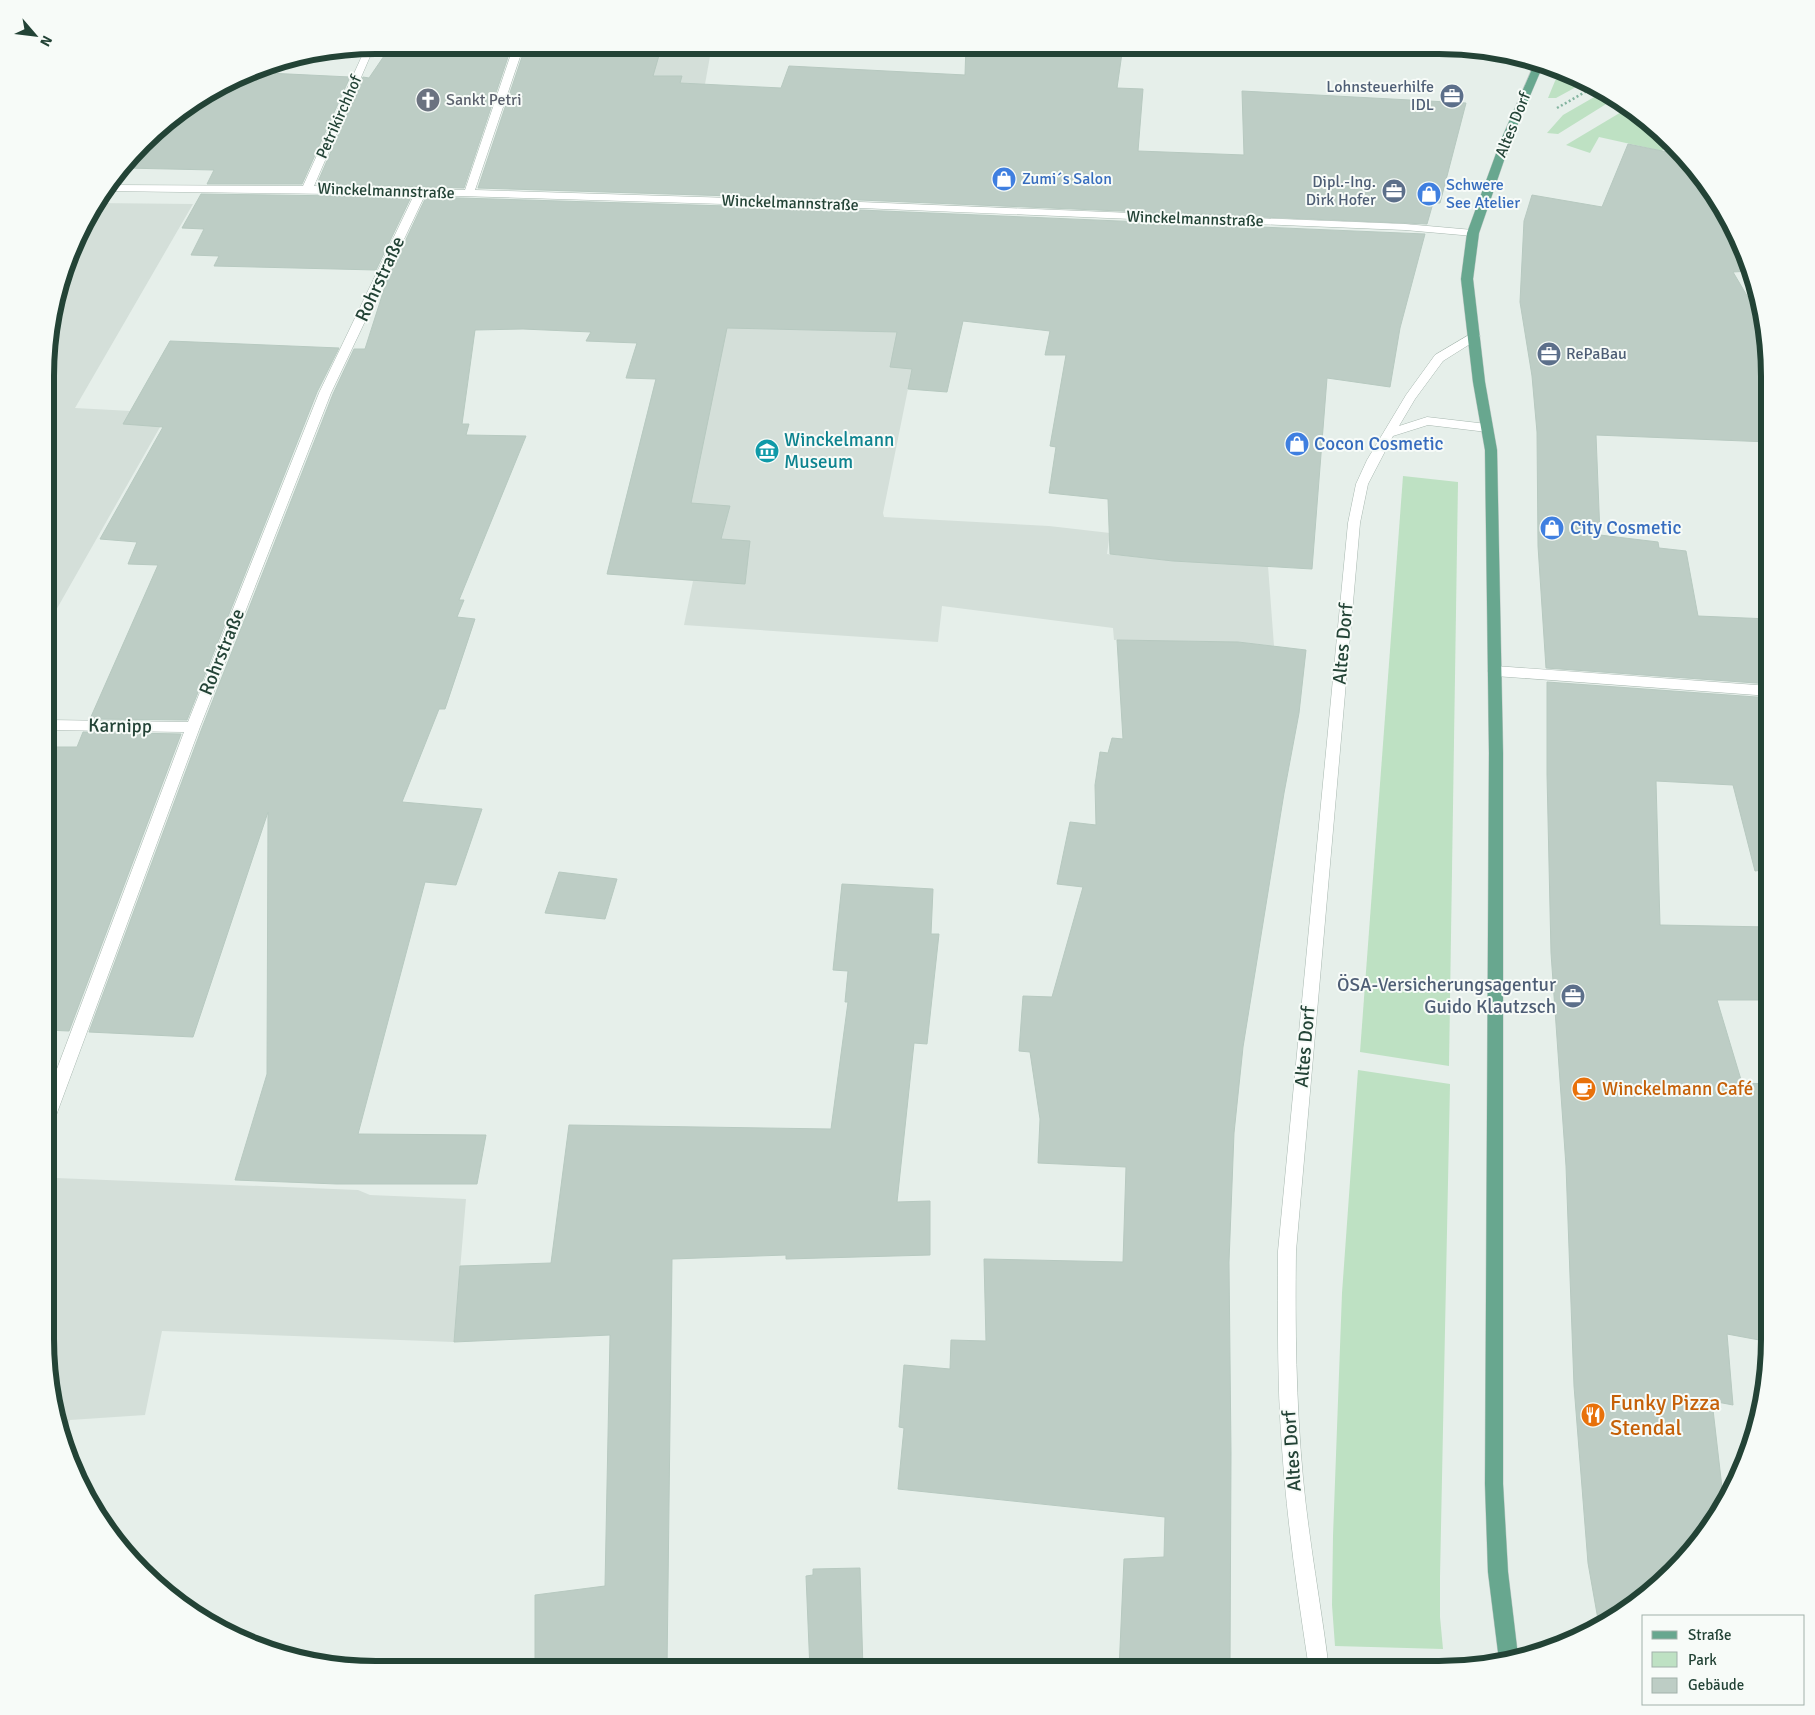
<svg xmlns="http://www.w3.org/2000/svg" width="1815" height="1715" viewBox="0 0 1815 1715" font-family="Signika,sans-serif">
  <rect width="100%" height="100%" fill="#e6efea"/>
  <g fill="#d4dfd9">
    <polygon points="623,45 712,45 702,101 593,52"/>
    <polygon points="95,203 193,204 75,408 168,413 55,612 47,611 48,332 63,269 89,210"/>
    <polygon points="947,223 912,369 883,513 884,517 1049,526 1110,533 1107,554 1173,561 1268,566 1274,646 1237,642 1114,640 1113,628 942,606 938,642 684,625 693,581 607,574 664,345"/>
    <polygon points="56,1178 358,1190 370,1195 466,1199 454,1342 162,1331 145,1415 70,1420 64,1441 46,1361 46,1209"/>
  </g>
  <g fill="#bee1c3">
    <polygon points="1562,70 1574,75 1565,80 1578,86 1556,98 1548,98 1555,81"/>
    <polygon points="1596,96 1608,102 1611,101 1558,134 1547,133 1563,115"/>
    <polygon points="1628,108 1645,117 1670,140 1662,151 1599,137 1590,153 1566,145"/>
    <polygon points="1403,476 1458,482 1449,1066 1360,1052"/>
    <polygon points="1358,1070 1450,1084 1440,1577 1440,1617 1443,1649 1335,1646 1332,1605 1333,1536 1342,1293"/>
  </g>
  <g fill="#bdcdc5" stroke="#b7c9c0">
    <polygon points="398,45 512,45 464,188 317,184 363,77 369,78 384,56 391,56"/>
    <polygon points="526,45 662,45 653,76 682,76 680,83 781,88 789,66 965,75 966,45 1123,46 1117,88 1143,89 1138,151 1244,155 1242,91 1466,103 1440,203 1433,203 1427,224 860,200 478,188"/>
    <polygon points="247,72 350,77 302,184 207,184 214,170 124,168 158,127 210,89"/>
    <polygon points="1628,144 1687,156 1745,249 1750,271 1733,272 1756,311 1769,353 1769,442 1596,435 1600,535 1658,542 1659,548 1686,551 1698,616 1769,619 1770,684 1546,668 1538,546 1537,432 1532,376 1520,302 1524,221 1532,195 1602,207"/>
    <polygon points="201,194 411,197 376,270 214,266 219,256 191,255 204,229 182,228"/>
    <polygon points="426,197 860,210 1425,234 1400,328 1390,387 1327,378 1312,569 1173,561 1110,554 1108,499 1049,493 1056,447 1050,446 1066,355 1045,355 1050,331 963,321 947,392 908,389 912,369 890,367 897,332 727,328 691,503 730,506 721,539 750,541 745,584 607,574 656,379 626,378 637,343 586,341 591,332 523,329 475,330 462,424 469,424 466,435 526,436 459,600 464,600 457,617 475,619 445,709 439,709 402,802 482,809 456,885 425,882 358,1134 486,1135 477,1184 337,1184 235,1180 267,1074 268,812 193,1037 89,1032 202,728 333,394 354,349 365,349 387,280"/>
    <polygon points="170,341 339,348 317,392 187,720 90,719 158,565 128,564 137,542 100,539 163,427 123,424"/>
    <polygon points="1117,640 1238,642 1306,650 1299,713 1284,793 1243,1047 1234,1133 1229,1262 1231,1453 1230,1669 1119,1670 1124,1559 1164,1557 1165,1517 898,1489 904,1428 899,1427 904,1365 950,1369 951,1340 986,1341 984,1259 1123,1262 1126,1167 1038,1163 1040,1119 1030,1052 1019,1051 1023,996 1052,997 1083,887 1057,884 1070,822 1096,825 1095,785 1100,752 1108,753 1112,738 1123,739"/>
    <polygon points="1547,682 1770,698 1770,869 1755,871 1733,785 1656,781 1660,925 1770,927 1770,1000 1717,1000 1742,1083 1770,1084 1770,1342 1727,1334 1733,1405 1712,1401 1724,1505 1702,1541 1657,1588 1599,1625 1588,1563 1574,1386 1566,1166 1551,953 1547,774"/>
    <polygon points="83,732 181,734 69,1031 46,1030 47,765 54,747 77,747"/>
    <polygon points="559,872 617,879 605,919 545,913"/>
    <polygon points="842,884 933,889 931,934 939,934 927,1044 914,1043 897,1202 930,1201 930,1255 786,1259 786,1255 672,1259 667,1670 535,1670 535,1595 605,1586 610,1335 454,1342 460,1266 551,1263 569,1125 831,1129 848,1002 845,1002 848,971 833,970"/>
    <polygon points="860,1568 863,1670 810,1670 806,1576 813,1575 813,1569"/>
  </g>
  <g fill="none" stroke-linecap="round" stroke-linejoin="round">
    <defs>
      <g id="minor">
        <polygon points="375,45 314,186 465,190 514,45 524,45 475,190 860,202 1405,224 1473,230 1479,233 1473,236 1405,230 860,208 425,195 331,393 200,727 54,1121 52,1126 46,1128 46,1098 184,732 47,730 47,720 188,722 319,393 414,195 105,191 110,185 303,186 366,47"/>
        <polygon points="1490,51 1520,55 1543,64 1538,67 1491,53"/>
        <path d="M1474 332 1478 333 1480 336 1478 339 1443 361 1415 399 1399 426 1427 417 1487 424 1493 428 1487 432 1428 425 1393 436 1368 484 1360 523 1296 1251C1295 1327 1296 1402 1303 1478 1309 1542 1321 1605 1329 1669H1309C1298 1596 1287 1522 1282 1448 1277 1382 1278 1317 1278 1251L1348 523 1356 484 1367 460 1406 395 1435 355Z"/>
        <polygon points="1495,666 1770,686 1770,696 1495,676 1490,675 1488,671 1490,667"/>
      </g>
      <polygon id="major" points="1536,60 1544,63 1511,140 1479,233 1473,279 1485,382 1497,450 1503,753 1503,1484 1508,1572 1518,1656 1499,1660 1488,1572 1485,1484 1489,753 1485,450 1473,382 1461,279 1467,233 1501,140"/>
    </defs>
    <use href="#minor" stroke="#a8b8b0" stroke-width="1"/>
    <use href="#major" stroke="#c1cac7" stroke-width="1"/>
    <polyline stroke="#84b4a0" stroke-width="2.5" stroke-dasharray="2 2.5" stroke-linecap="butt" points="1557,108 1587,91"/>
    <use href="#minor" fill="#fff" fill-rule="evenodd"/>
    <use href="#major" fill="#68a78f" fill-rule="evenodd"/>
  </g>
  <defs>
    <symbol id="office-disc" viewBox="-11 -11 22 22"><circle r="9.5" fill="#5c6f8a" stroke="#f7fbf8"/><path d="M-6-3h4V-5.5h4V-3h4V5H-6ZM-1-4.5V-3h2v-1.5ZM-6 0V1H6V0Z" fill="#fff"/></symbol>
    <symbol id="church-disc" viewBox="-11 -11 22 22"><circle r="9.5" fill="#6b7280" stroke="#f7fbf8"/><path d="M-1.2-6h2.4v3.5h3.3v2.4h-3.3V6h-2.4V-.1h-3.3v-2.4h3.3Z" fill="#fff"/></symbol>
    <symbol id="shop-disc" viewBox="-11 -11 22 22"><circle r="9.5" fill="#3f7fe0" stroke="#f7fbf8"/><path d="M-5-2.5h2.3a2.7 3.5 0 0 1 5.4 0H5L5.5 6h-11ZM-1.5-2.5h3a1.5 2.3 0 0 0-3 0Z" fill="#fff"/></symbol>
    <symbol id="museum-disc" viewBox="-11 -11 22 22"><circle r="9.5" fill="#0f9aa8" stroke="#f7fbf8"/><path d="M0-6L6-3V-2H-6V-3ZM-5-1h2V3h-2ZM-1-1h2V3h-2ZM3-1h2V3H3ZM-6 4H6V6H-6Z" fill="#fff"/></symbol>
    <symbol id="cafe-disc" viewBox="-11 -11 22 22"><circle r="9.5" fill="#e8710a" stroke="#f7fbf8"/><path d="M-5.5-4.5H6V0H3Q3 3.5 0 3.5H-2.5Q-5.5 3.5-5.5 0ZM3-3.2v2h1.7v-2ZM-6 4.5H4V6H-6Z" fill="#fff"/></symbol>
    <symbol id="restaurant-disc" viewBox="-11 -11 22 22"><circle r="9.5" fill="#e8710a" stroke="#f7fbf8"/><path d="M-5-6h1v4h1v-4h1v4h1v-4h1v5L-1.5 .5V6h-2V.5L-5-1ZM5-6V6H3V1.5H1.5Q1.5-4 5-6Z" fill="#fff"/></symbol>
  </defs>
  <g fill-rule="evenodd">
    <use href="#office-disc" x="1438" y="82" width="28" height="28"/>
    <use href="#church-disc" x="414" y="86" width="28" height="28"/>
    <use href="#shop-disc" x="990" y="165" width="28" height="28"/>
    <use href="#office-disc" x="1380" y="177" width="28" height="28"/>
    <use href="#shop-disc" x="1415" y="180" width="28" height="28"/>
    <use href="#office-disc" x="1535" y="340" width="28" height="28"/>
    <use href="#shop-disc" x="1283" y="430" width="28" height="28"/>
    <use href="#museum-disc" x="753" y="437" width="28" height="28"/>
    <use href="#shop-disc" x="1538" y="514" width="28" height="28"/>
    <use href="#office-disc" x="1559" y="982" width="28" height="28"/>
    <use href="#cafe-disc" x="1570" y="1075" width="28" height="28"/>
    <use href="#restaurant-disc" x="1579" y="1401" width="28" height="28"/>
  </g>
  <g text-anchor="middle" dominant-baseline="central" stroke-width="4" stroke-linejoin="round" paint-order="stroke">
    <g font-size="16" fill="#4e5e75" stroke="#f7fbf8" text-anchor="end">
      <text x="1434" y="87">Lohnsteuerhilfe<tspan x="1434" dy="18">IDL</tspan></text>
      <text x="1376" y="182">Dipl.-Ing.<tspan x="1376" dy="18">Dirk Hofer</tspan></text>
      <text x="1566" y="354" text-anchor="start">RePaBau</text>
    </g>
    <g font-size="16" fill="#5b616d" stroke="#f7fbf8" text-anchor="start">
      <text x="446" y="100">Sankt Petri</text>
    </g>
    <g font-size="16" fill="#234336" stroke="#f7fbf8">
      <text transform="translate(339 117) rotate(-66)">Petrikirchhof</text>
      <text transform="translate(1513 125) rotate(-68)">Altes Dorf</text>
      <text transform="translate(386 191) rotate(2)">Winckelmannstraße</text>
      <text transform="translate(790 203) rotate(2)">Winckelmannstraße</text>
      <text transform="translate(1195 219) rotate(2)">Winckelmannstraße</text>
    </g>
    <g font-size="16" fill="#366cbe" stroke="#f7fbf8" text-anchor="start">
      <text x="1022" y="179">Zumi´s Salon</text>
      <text x="1446" y="185">Schwere<tspan x="1446" dy="18">See Atelier</tspan></text>
    </g>
    <g font-size="19" fill="#234336" stroke="#f7fbf8">
      <text transform="translate(380 279) rotate(-65)">Rohrstraße</text>
      <text transform="translate(1343 644) rotate(-85)">Altes Dorf</text>
      <text transform="translate(222 652) rotate(-68)">Rohrstraße</text>
      <text transform="translate(120 726) rotate(1)">Karnipp</text>
      <text transform="translate(1305 1047) rotate(-85)">Altes Dorf</text>
      <text transform="translate(1292 1451) rotate(-94)">Altes Dorf</text>
    </g>
    <g font-size="19" fill="#0d838f" stroke="#f7fbf8" text-anchor="start">
      <text x="784" y="440">Winckelmann<tspan x="784" dy="22">Museum</tspan></text>
    </g>
    <g font-size="19" fill="#366cbe" stroke="#f7fbf8" text-anchor="start">
      <text x="1314" y="444">Cocon Cosmetic</text>
      <text x="1570" y="528">City Cosmetic</text>
    </g>
    <g font-size="19" fill="#4e5e75" stroke="#f7fbf8" text-anchor="end">
      <text x="1556" y="985">ÖSA-Versicherungsagentur<tspan x="1556" dy="22">Guido Klautzsch</tspan></text>
    </g>
    <g font-size="19" fill="#c56008" stroke="#f7fbf8" text-anchor="start">
      <text x="1602" y="1089">Winckelmann Café</text>
    </g>
    <g font-size="22" fill="#c56008" stroke="#f7fbf8" text-anchor="start">
      <text x="1610" y="1402">Funky Pizza<tspan x="1610" dy="25">Stendal</tspan></text>
    </g>
  </g>
  <path d="M0 0H1815V1715H0ZM376 54H1439A322 322 0 0 1 1761 376V1339A322 322 0 0 1 1439 1661H376A322 322 0 0 1 54 1339V376A322 322 0 0 1 376 54Z" fill="#f7fbf8" fill-rule="evenodd"/>
  <path fill="none" stroke="#234336" stroke-width="6" d="M376 54H1439A322 322 0 0 1 1761 376V1339A322 322 0 0 1 1439 1661H376A322 322 0 0 1 54 1339V376A322 322 0 0 1 376 54Z"/>
  <rect x="1642" y="1615" width="162" height="90" fill="#f7fbf8" stroke="#a2b1aa"/>
  <rect x="1652" y="1631" width="25" height="8" fill="#68a78f" stroke="#a2b1aa"/>
  <text x="1688" y="1640" font-size="15" fill="#234336">Straße</text>
  <rect x="1652" y="1652" width="25" height="15" fill="#bee1c3" stroke="#a2b1aa"/>
  <text x="1688" y="1665" font-size="15" fill="#234336">Park</text>
  <rect x="1652" y="1678" width="25" height="15" fill="#bdcdc5" stroke="#a2b1aa"/>
  <text x="1688" y="1690" font-size="15" fill="#234336">Gebäude</text>
  <g transform="translate(35 35) rotate(118)" stroke="#f7fbf8" stroke-width="4" paint-order="stroke">
  <path d="M0-4L9 19L0 12L-9 19Z" fill="#234336"/>
  <text y="-8" font-size="14" font-weight="bold" text-anchor="middle" fill="#234336">N</text>
  </g>
</svg>
